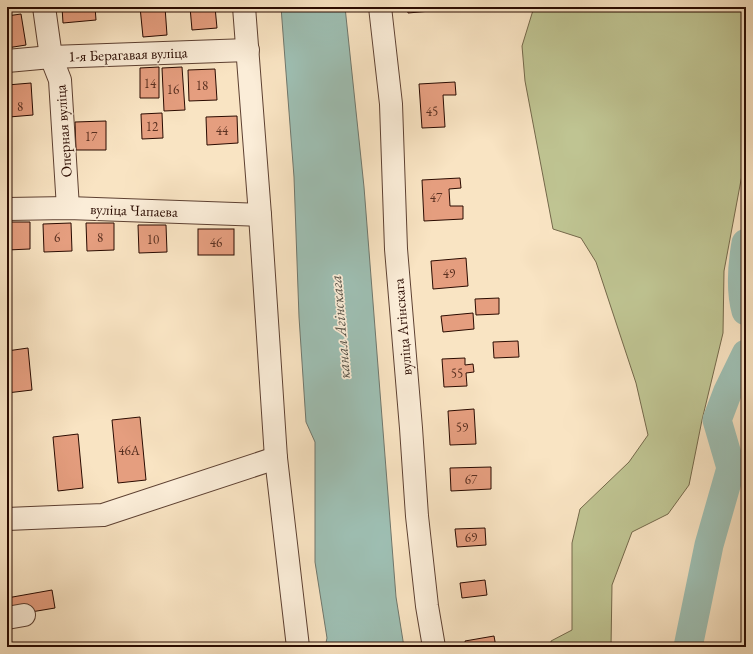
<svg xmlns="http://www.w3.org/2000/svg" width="753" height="654" viewBox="0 0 753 654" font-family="'EB Garamond',serif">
  <rect width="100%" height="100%" fill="#f9e4c3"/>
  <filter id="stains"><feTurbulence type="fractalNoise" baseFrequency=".005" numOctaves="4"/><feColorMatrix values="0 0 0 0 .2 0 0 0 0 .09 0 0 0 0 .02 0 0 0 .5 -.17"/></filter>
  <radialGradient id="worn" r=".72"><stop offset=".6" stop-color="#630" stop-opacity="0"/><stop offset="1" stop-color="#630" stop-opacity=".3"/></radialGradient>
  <polygon fill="#bfc492" stroke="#74684a" points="534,7 746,7 746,160 741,180 724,271 723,333 702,420 689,485 668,514 632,532 612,585 611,647 551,647 551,641 572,630 572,543 580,509 629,462 648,435 636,383 596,262 581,238 553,229 525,81 522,46"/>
  <polygon fill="#9ebfb3" stroke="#70776c" points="281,7 345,7 364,187 396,597 404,647 325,647 327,638 315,562 315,442 306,422 299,317 294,177"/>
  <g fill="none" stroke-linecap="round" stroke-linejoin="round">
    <g stroke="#9ebfb3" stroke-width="29">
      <path d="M746 243C742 266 740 289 746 311"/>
      <polyline points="688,647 709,545 731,468 717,420 728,391 746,354"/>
    </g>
  </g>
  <g fill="#e59e7f" stroke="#2a0b01">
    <polygon points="62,7 95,7 96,20 63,23"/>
    <polygon points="140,7 165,7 167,35 143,37"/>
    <polygon points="190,7 215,7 217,28 192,30"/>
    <polygon points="407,7 441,7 442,10 408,13"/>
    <polygon points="21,14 26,45 7,48 7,16"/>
    <polygon points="159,67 159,98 140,98 140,68"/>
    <polygon points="182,67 185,110 164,111 162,68"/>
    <polygon points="215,69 217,100 189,101 188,70"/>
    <polygon points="455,82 456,95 443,95 445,127 422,128 419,84"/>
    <polygon points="31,83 33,115 9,117 7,85"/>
    <polygon points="162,113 163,138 142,139 141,114"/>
    <polygon points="237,116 238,143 207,145 206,117"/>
    <polygon points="106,121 106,150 76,150 75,122"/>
    <polygon points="460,178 461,188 449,189 450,206 463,206 463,219 424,221 422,180"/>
    <polygon points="7,222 30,222 30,249 7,250"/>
    <polygon points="71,223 72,251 44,252 43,224"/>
    <polygon points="86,223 114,223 114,250 87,251"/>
    <polygon points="138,225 166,225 167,252 139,253"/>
    <rect x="198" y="229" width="36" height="26"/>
    <polygon points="466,258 468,286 433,289 431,261"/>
    <polygon points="499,298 499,314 476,315 475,299"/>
    <polygon points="473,313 474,329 443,332 441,316"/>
    <polygon points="518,341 519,357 494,358 493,342"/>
    <polygon points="28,348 32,390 7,393 7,351"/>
    <polygon points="465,358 465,365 473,364 474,372 466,373 467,386 444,387 442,359"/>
    <polygon points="474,409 476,444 450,445 448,411"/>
    <polygon points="140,417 146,480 118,483 112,420"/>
    <polygon points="78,434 83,488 58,491 53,437"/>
    <polygon points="491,467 491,489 451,491 450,468"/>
    <polygon points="485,528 486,545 457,547 455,529"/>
    <polygon points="485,580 487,595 462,598 460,583"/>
    <polygon points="52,590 55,608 7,616 7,598"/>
    <polygon points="494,636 496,647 466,647 465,641"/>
  </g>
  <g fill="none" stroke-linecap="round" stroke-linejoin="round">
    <defs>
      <g id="minor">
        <polyline points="44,7 51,57 60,80 68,208"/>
        <polyline points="244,7 260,215 276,458 298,647"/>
        <polyline points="380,7 391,104 396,249 411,428 417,516 427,606 434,647"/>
        <polyline points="7,61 51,57 248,50"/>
        <polyline points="7,209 68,208 260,215"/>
        <polyline points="7,519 103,515 276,458"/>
        <polyline points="7,618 24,615"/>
      </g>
    </defs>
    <use href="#minor" stroke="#5e4132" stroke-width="24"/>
    <use href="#minor" stroke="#fbedd8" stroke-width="22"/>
  </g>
  <g text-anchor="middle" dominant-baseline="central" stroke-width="3.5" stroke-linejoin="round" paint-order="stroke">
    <g font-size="13" fill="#593020">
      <text x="150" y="83">14</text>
      <text x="202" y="85">18</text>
      <text x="173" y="89">16</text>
      <text x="20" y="106">8</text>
      <text x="432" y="111">45</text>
      <text x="152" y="126">12</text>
      <text x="222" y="130">44</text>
      <text x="91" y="136">17</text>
      <text x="436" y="197">47</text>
      <text x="57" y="237">6</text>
      <text x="100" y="237">8</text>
      <text x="153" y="239">10</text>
      <text x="216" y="242">46</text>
      <text x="449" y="273">49</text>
      <text x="457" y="373">55</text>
      <text x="462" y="427">59</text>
      <text x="129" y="450">46А</text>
      <text x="471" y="479">67</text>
      <text x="471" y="537">69</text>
    </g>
    <g font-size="15" fill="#2a0b01" stroke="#fbedd8">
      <text transform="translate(128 54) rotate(-2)">1-я Берагавая вуліца</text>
      <text transform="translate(63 131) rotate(-94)">Оперная вуліца</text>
      <text transform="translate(134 210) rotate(2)">вуліца Чапаева</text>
      <text transform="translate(402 327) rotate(-95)">вуліца Агінскага</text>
    </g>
    <g font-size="16" font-style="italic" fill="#585348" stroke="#fbedd8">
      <text transform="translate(340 327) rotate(-95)">канал Агінскага</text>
    </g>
  </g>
  <rect width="753" height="654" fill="none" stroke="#f9e4c3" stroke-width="24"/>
  <rect x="8" y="8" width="737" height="638" fill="none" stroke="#2a0b01" stroke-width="2"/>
  <rect x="12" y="12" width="729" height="630" fill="none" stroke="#2a0b01"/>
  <rect width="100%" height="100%" filter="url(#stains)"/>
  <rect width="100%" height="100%" fill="url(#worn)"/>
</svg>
